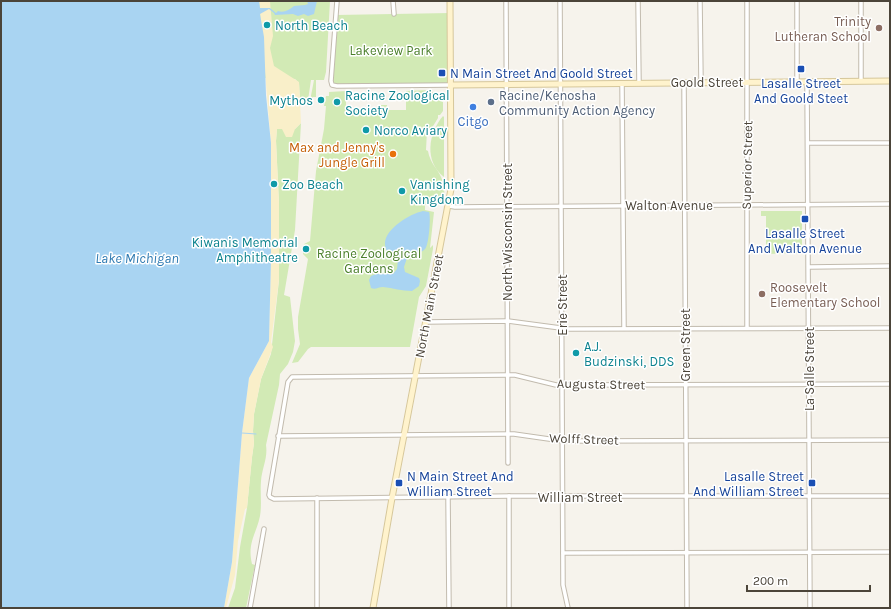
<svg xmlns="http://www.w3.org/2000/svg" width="891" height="609" viewBox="0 0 891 609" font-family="Karla,sans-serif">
  <rect width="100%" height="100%" fill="#f6f3ec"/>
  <g fill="#d2eab5">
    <polygon points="259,1 330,1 326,72 324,80 316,80 316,97 313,97 313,101 310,101 314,80 311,80 308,100 300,101 299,83 295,79 265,78"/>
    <polygon points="450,13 451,85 333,85 331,81 336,15"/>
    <path d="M430 90 443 102V111L440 115H438V118L430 131H427L426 150 428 151C430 163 437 168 441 177 445 185 445 195 443 203L425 205V210L434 212 430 248 433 245V249L426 286 419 297 410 347H311L308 349 298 362 292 363 300 344 298 329V317L308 259 303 254 304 244 310 241 316 171 324 129 326 106H324L326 96H329V92L346 91V110H380L381 105H387V110H406V91Z"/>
    <path d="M443 116 444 117V177C424 162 428 133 443 116Z"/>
    <path d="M301 123 295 230 284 295 290 297 295 341 293 352 288 364 280 374 279 385 266 445C268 458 262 468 261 481 260 493 262 504 260 516 256 535 247 543 252 564L255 565 246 608H228L235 588 240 547 247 508 252 457 254 443 253 431 254 414 261 379 271 354 279 280V204L276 141 277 128 295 129Z"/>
    <polygon points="761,211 802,211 802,253 766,254 766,216 761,216"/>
  </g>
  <polygon fill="#f9efc9" points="259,1 270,1 273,36 270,48 274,66 299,82 301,123 295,129 292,137 286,137 282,129 277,129 276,141 279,204 279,280 271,342 273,347 261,379 254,414 253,431 254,443 252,457 247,508 245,509 238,541 235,575 226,608 224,608 232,562 242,433 249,378 269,341 271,260 271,143"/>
  <g fill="#a9d4f2">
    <path d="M1 1H259L260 8H270L276 13 278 11C284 13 289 10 294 6L305 5 308 4 307 1H317L314 14 308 16 304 14 298 16 293 14 275 15 274 13 269 9 260 14 264 37 266 95 271 143V260L269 341 249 378 242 433 232 562 224 608H1Z"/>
    <path d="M423 211 429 212C431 216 429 245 425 249 421 254 413 253 408 255L404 267 405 272 419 278 420 281 419 286 412 291C402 291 393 288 383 287 378 287 376 290 371 288L369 280 371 276 376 274H393L397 269 398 260C394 255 388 255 386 249 379 232 409 214 423 211Z"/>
  </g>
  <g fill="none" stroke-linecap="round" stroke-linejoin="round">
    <polyline stroke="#a9d4f2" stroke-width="1" points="242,433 256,434"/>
    <defs>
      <g id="street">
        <polyline points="337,1 331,81 332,85 337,86 451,85"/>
        <polyline points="393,1 394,14"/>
        <polyline points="506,1 508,463"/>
        <polyline points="560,1 563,585 568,608"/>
        <polyline points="638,1 639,83"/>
        <polyline points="700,1 701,82"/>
        <polyline points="797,1 797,82"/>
        <polyline points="861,1 861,81"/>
        <polyline points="684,82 687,608"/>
        <polyline points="807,82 810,608"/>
        <polyline points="622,83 624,328"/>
        <polyline points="808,143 890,143"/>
        <polyline points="449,206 455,207 890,204"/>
        <polyline points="809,267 890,266"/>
        <polyline points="426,322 508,321 568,329 890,328"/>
        <polyline points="747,328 747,1"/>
        <polyline points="890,384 556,385 515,375 508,375 292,377 288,382 269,495 270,497 274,499 509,496 890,496"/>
        <polyline points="278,436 514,434 563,441 890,440"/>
        <polyline points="509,496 509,608"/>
        <polyline points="448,497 449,608"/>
        <polyline points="317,498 317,608"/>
        <polyline points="563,553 890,552"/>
        <polyline points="250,608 264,529"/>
      </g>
      <g id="secondary">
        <polyline points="451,85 890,81"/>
        <polyline points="373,608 392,498 451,189 450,1"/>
      </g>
    </defs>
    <use href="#street" stroke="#c2bbae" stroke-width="5.5"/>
    <use href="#secondary" stroke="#d6c79b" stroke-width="7"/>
    <use href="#street" stroke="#fff" stroke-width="3.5"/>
    <use href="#secondary" stroke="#fff3cd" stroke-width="5"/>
  </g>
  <g fill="#0f9aa8" stroke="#fff" stroke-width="1.5">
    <circle cx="267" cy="25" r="4"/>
    <circle cx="321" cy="100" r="4"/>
    <circle cx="337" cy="102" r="4"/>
    <circle cx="366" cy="130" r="4"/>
    <circle cx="274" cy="184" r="4"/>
    <circle cx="402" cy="191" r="4"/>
    <circle cx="306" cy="249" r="4"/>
    <circle cx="576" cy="353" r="4"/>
  </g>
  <g fill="#8d6e63" stroke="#fff" stroke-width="1.5">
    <circle cx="879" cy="28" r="4"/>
    <circle cx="762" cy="294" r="4"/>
  </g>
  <g fill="#1a4fb4" stroke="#fff" stroke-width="1.5">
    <rect x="797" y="65" width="8" height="8" rx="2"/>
    <rect x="438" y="69" width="8" height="8" rx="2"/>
    <rect x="801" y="215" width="8" height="8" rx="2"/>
    <rect x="395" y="479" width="8" height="8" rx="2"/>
    <rect x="808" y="479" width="8" height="8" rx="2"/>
  </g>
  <circle fill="#5c6f8a" stroke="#fff" stroke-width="1.5" cx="491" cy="102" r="4"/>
  <circle fill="#3f7fe0" stroke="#fff" stroke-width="1.5" cx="473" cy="107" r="4"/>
  <circle fill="#e8710a" stroke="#fff" stroke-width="1.5" cx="393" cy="154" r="4"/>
  <g text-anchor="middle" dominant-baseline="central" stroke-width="3" stroke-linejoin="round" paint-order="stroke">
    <g font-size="13" fill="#785e54" stroke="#fff" text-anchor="end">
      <text x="871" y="21">Trinity<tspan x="871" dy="15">Lutheran School</tspan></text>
      <text x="770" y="287" text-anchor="start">Roosevelt<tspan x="770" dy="15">Elementary School</tspan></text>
    </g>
    <g font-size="13" fill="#0d838f" stroke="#fff" text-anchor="start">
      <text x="275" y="25">North Beach</text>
      <text x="345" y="95">Racine Zoological<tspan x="345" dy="15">Society</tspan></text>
      <text x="313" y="100" text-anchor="end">Mythos</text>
      <text x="374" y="130">Norco Aviary</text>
      <text x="282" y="184">Zoo Beach</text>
      <text x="410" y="184">Vanishing<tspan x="410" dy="15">Kingdom</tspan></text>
      <text x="298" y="242" text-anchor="end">Kiwanis Memorial<tspan x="298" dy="15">Amphitheatre</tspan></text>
      <text x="584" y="346">A.J.<tspan x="584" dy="15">Budzinski, DDS</tspan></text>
    </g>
    <g font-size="13" fill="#4a7f2a" stroke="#fff">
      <text x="391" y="50">Lakeview Park</text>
      <text x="369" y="253">Racine Zoological<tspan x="369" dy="15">Gardens</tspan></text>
    </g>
    <g font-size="13" fill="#164399" stroke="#fff" text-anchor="start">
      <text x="450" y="73">N Main Street And Goold Street</text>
      <text x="801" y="83" text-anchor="middle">Lasalle Street<tspan x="801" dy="15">And Goold Steet</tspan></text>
      <text x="805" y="233" text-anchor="middle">Lasalle Street<tspan x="805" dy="15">And Walton Avenue</tspan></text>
      <text x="407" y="476">N Main Street And<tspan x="407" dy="15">William Street</tspan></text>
      <text x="804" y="476" text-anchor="end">Lasalle Street<tspan x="804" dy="15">And William Street</tspan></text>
    </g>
    <g font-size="13" fill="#4b4439" stroke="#fff">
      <text x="707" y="82">Goold Street</text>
      <text transform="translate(747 165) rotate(-89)">Superior Street</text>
      <text x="669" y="205">Walton Avenue</text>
      <text transform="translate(507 232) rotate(-90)">North Wisconsin Street</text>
      <text transform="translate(562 305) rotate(-90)">Erie Street</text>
      <text transform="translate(429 306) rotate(-79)">North Main Street</text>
      <text transform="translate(685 345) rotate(-90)">Green Street</text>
      <text transform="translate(809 369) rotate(-90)">La Salle Street</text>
      <text transform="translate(601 384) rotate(1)">Augusta Street</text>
      <text transform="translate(584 439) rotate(2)">Wolff Street</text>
      <text x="580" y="497">William Street</text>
    </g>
    <g font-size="13" fill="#4e5e75" stroke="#fff" text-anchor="start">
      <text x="499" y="95">Racine/Kenosha<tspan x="499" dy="15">Community Action Agency</tspan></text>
    </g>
    <g font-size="13" fill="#366cbe" stroke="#fff">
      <text x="473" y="121">Citgo</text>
    </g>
    <g font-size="13" fill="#c56008" stroke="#fff" text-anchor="end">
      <text x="385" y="147">Max and Jenny's<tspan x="385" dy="15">Jungle Grill</tspan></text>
    </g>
    <g font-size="14" font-style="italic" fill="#2e7ab2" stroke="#fff">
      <text x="137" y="258">Lake Michigan</text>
    </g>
  </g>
  <rect width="891" height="609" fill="none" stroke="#4b4439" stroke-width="4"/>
  <path d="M747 585v6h123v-6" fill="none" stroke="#4b4439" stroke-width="2"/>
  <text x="753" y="585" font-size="12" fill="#4b4439" stroke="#ffffff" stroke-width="3" paint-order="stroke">200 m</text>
</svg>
